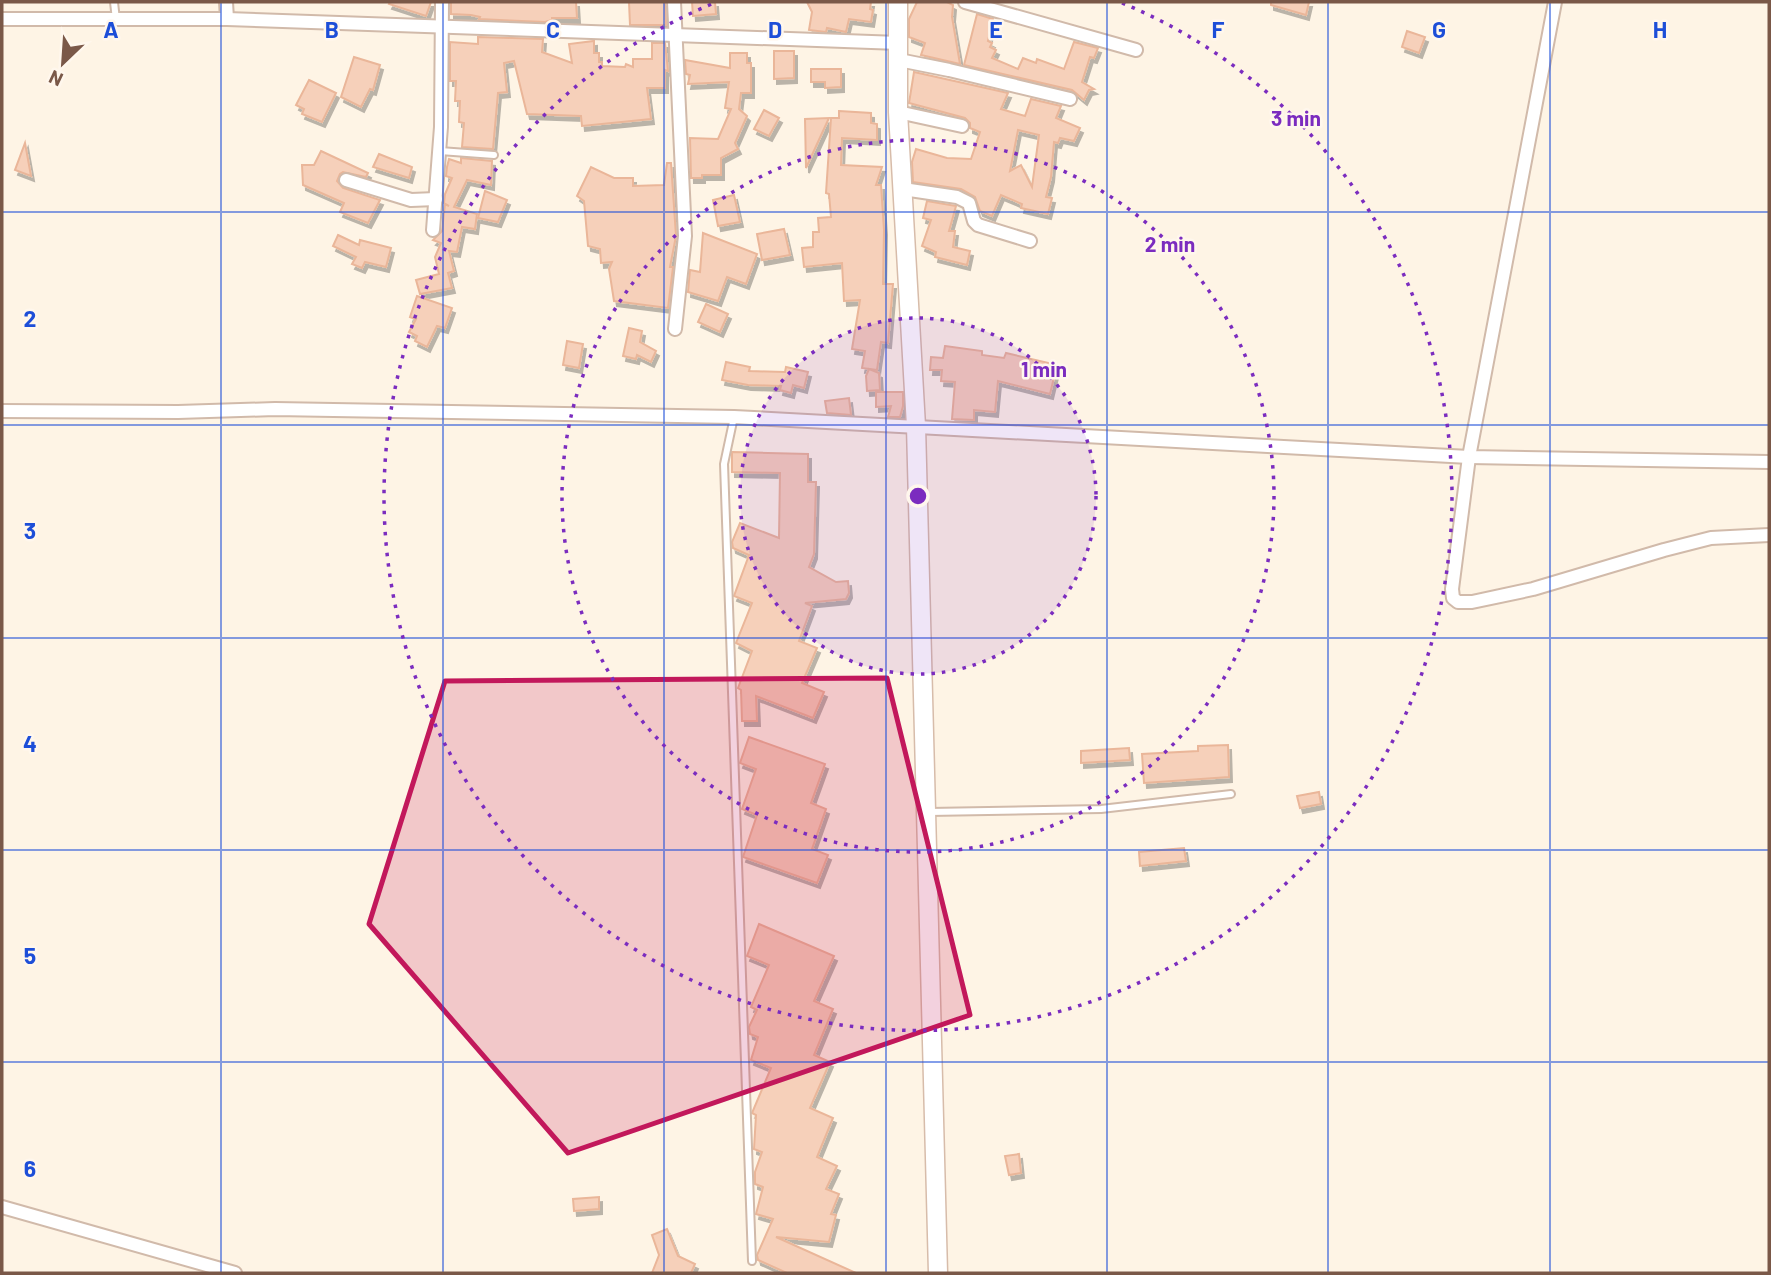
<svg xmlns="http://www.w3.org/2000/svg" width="1771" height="1275" viewBox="0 0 1771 1275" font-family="Barlow,sans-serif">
  <defs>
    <filter id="shadow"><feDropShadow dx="3" dy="5" stdDeviation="0" flood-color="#0004"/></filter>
  </defs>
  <rect width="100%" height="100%" fill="#fef4e5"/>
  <g fill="#f6d0ba" stroke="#eab699" stroke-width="2" fill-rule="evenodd" filter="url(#shadow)">
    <polygon points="390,2 431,2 426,16 389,4"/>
    <polygon points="451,2 576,2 577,18 552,18 552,20 545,22 479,19 480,17 471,15 451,14"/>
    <polygon points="629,2 665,2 666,25 630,25"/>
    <polygon points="692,2 715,2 716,14 693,16"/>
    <polygon points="807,2 871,2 870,9 873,10 871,22 849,19 846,32 827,28 826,32 809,30 812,12"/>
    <polygon points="917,2 947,2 953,5 952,17 960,64 921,55 925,43 909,37 909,19"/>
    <polygon points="1271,2 1309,2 1306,15 1271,5"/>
    <polygon points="977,14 993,19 988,41 992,43 990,47 996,50 992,58 1018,69 1023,58 1036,63 1037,59 1064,69 1074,42 1098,48 1094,58 1090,57 1082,82 1094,89 1089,90 1084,100 1072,90 964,65"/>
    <polygon points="1407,31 1425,37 1419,53 1402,47"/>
    <polygon points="478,37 543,39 542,52 572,63 569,44 594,41 594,53 599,53 599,62 602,62 602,66 625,67 626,64 633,67 633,59 652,59 652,43 665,43 668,71 665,70 665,88 647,88 651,119 582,126 581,116 527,114 514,61 504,63 507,92 498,93 493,149 462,147 464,123 459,122 460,101 455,101 456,81 450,81 450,42 478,44"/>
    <polygon points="774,51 794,51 794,78 774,79"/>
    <polygon points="730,53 747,53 747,63 751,63 751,93 741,93 739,109 747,116 735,143 738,149 721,158 721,175 702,175 702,178 691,178 690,138 718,139 731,109 725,108 729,82 688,84 690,75 686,74 685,60 730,68"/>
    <polygon points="354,57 380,65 373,90 370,89 361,107 341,97"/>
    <polygon points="811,69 841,69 841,87 825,88 825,82 811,82"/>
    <path d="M914 72 1008 93 1001 109 1025 116 1031 99 1061 106 1056 118 1080 128 1074 141 1060 138 1058 143 1054 142 1051 177 1046 197 1052 198 1048 214 1021 208 1022 204 1001 195 992 216 980 211 975 197 961 189 913 182 912 162 916 149 947 158 971 159 980 132 970 128V123L965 118 909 103ZM1018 130 1039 135 1032 187 1021 165 1010 171Z"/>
    <polygon points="309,80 336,93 322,122 302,114 304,109 296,105"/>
    <polygon points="764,110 779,118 769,136 754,129"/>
    <polygon points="839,111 871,113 871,123 877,124 877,140 842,138 841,165 882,167 876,185 881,185 884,230 883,284 893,284 888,343 881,342 877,370 862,368 865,351 852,349 860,300 844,301 842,263 804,267 802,248 813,247 813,232 819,232 818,218 831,217 829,194 826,193 831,118 839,118"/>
    <polygon points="829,118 806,168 805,119"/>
    <polygon points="25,143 31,176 15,170"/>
    <polygon points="321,151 368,173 366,177 343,172 340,174 337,181 343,188 380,200 368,223 340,212 344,203 303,185 302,165 314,165"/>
    <polygon points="379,154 412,167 409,178 373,167"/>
    <polygon points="461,158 492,161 491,185 467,180 454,207 477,214 475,229 462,227 457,252 449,251 454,271 448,273 452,288 420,294 416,280 439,274 435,257 441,243 433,240 442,231 445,204 449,206 444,203 445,194 452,178 446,176 447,167 449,159 461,163"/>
    <polygon points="667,163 671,163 676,236 670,267 673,267 668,308 614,301 609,269 612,262 601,263 600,249 588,246 584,201 577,196 591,167 614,178 633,178 633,186 664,185"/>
    <polygon points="485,191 507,200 498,222 478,218"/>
    <polygon points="734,195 740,222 718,226 713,200"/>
    <polygon points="927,201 956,206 949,231 955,231 953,247 970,251 967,265 935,257 936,252 922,246 931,220 923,218"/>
    <polygon points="784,229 790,255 762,260 757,234"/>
    <polygon points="703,233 757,254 746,284 727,277 718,301 688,292 690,270 700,272"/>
    <polygon points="338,235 359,245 360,240 391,248 386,267 365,262 362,268 352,264 356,257 333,246"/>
    <polygon points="417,296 452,308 445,328 437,326 427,347 415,341 417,336 409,332 416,319 410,317"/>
    <polygon points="706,304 728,314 720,332 698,322"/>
    <polygon points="629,328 642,331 640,342 656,351 651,362 637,355 636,359 623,356"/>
    <polygon points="567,341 583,344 579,368 563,365"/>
    <polygon points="945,346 982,351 982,355 1004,358 1006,353 1057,365 1050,394 998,381 995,412 974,410 974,420 952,419 955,382 941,381 942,370 930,370 931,357 943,358"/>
    <polygon points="726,362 750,367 749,371 785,372 786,367 808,372 804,388 793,385 791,393 780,390 781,386 748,385 722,380"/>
    <polygon points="869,369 879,373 880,390 867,391 866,376"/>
    <polygon points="876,392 903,392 903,406 900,417 888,417 891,406 876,407"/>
    <polygon points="849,398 851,415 827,413 825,401"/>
    <polygon points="732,452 808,454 808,482 816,482 814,554 809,567 836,582 848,581 849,593 846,599 805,603 812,606 799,641 817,648 802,683 824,692 813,718 756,696 757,721 742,721 741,690 738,688 752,651 736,643 752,603 734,596 749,555 733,548 732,542 740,523 779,538 780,473 732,472"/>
    <polygon points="749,737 825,764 811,803 826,809 812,849 828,855 817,883 743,857 757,815 742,809 756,769 740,763"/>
    <polygon points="1228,745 1229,777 1144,783 1142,754 1198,751 1198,746"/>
    <polygon points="1129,748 1130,760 1081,763 1081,751"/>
    <polygon points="1319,792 1321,804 1300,808 1297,796"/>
    <polygon points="1184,848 1186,861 1140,866 1139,852"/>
    <polygon points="759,924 834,956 814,1001 833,1009 814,1055 830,1062 810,1108 833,1118 817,1157 837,1166 826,1189 839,1194 831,1214 836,1215 829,1242 776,1237 856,1273 787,1273 758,1260 757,1255 773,1219 756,1214 763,1187 755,1184 755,1172 762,1152 754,1149 756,1115 752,1113 771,1068 751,1060 758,1037 750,1034 749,1027 757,1010 751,1007 769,965 747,956"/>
    <polygon points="1019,1154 1021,1173 1009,1175 1005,1156"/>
    <polygon points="599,1197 599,1209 574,1211 573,1199"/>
    <polygon points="667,1229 678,1256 695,1264 691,1273 652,1273 659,1255 652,1235"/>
  </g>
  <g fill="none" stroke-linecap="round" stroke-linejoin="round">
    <defs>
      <g id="lane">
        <polyline points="114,2 116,20"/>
        <polyline points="440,151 494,155"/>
        <polyline points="734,417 724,464 752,1261"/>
        <polyline points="929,812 1101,809 1231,794"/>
      </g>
      <g id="street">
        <polyline points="226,2 227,19"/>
        <polyline points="674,2 685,236 675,329"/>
        <polyline points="965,2 1136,50"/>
        <polyline points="1555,2 1469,457 1452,589 1453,598 1458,602 1472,602 1533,589 1664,550 1711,538 1769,535"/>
        <polyline points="2,19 227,19 899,43"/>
        <polyline points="899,60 949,70 1070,99"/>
        <polyline points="898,112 962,126"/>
        <polyline points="346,180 411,200 436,199"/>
        <polyline points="903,189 957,197 969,203 974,221 978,225 1030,241"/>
        <polyline points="433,230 441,127 442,2"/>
        <polyline points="2,411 178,412 275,409 734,417 1469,457 1769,462"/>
        <polyline points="2,1207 235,1273"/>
      </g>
      <polyline id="secondary" points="898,2 898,112 916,426 938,1273"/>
    </defs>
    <use href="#lane" stroke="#d1baaa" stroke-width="10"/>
    <use href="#street" stroke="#d1baaa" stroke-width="16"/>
    <use href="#secondary" stroke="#d7bcaa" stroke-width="21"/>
    <use href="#lane" stroke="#fff" stroke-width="6"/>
    <use href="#street" stroke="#fff" stroke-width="12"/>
    <use href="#secondary" stroke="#fff" stroke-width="18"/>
  </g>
  <path fill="#c2185b" fill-opacity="0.2" stroke="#c2185b" stroke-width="5" stroke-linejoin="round" d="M887 678 970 1015 568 1153 369 924 445 681Z"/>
  <path fill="none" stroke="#1d4ed8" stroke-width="2" stroke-opacity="0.55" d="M221 2V1273M443 2V1273M664 2V1273M886 2V1273M1107 2V1273M1328 2V1273M1550 2V1273M2 212H1769M2 425H1769M2 638H1769M2 850H1769M2 1062H1769"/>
  <circle cx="918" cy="496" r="178" fill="#7b2cbf" fill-opacity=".12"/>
  <g fill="none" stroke="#7b2cbf" stroke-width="3.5" stroke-dasharray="3.5 7">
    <circle cx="918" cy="496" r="178"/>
    <circle cx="918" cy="496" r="356"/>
    <path d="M1122 3A534 534 0 1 1 714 3"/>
  </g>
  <g font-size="23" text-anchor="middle" font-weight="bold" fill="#1d4ed8" stroke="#fff7ed" stroke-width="5" stroke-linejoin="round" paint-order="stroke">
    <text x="111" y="38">A</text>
    <text x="332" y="38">B</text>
    <text x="553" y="38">C</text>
    <text x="775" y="38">D</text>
    <text x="996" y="38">E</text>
    <text x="1218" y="38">F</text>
    <text x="1439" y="38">G</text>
    <text x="1660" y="38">H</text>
    <text x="30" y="327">2</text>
    <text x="30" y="539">3</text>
    <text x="30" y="752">4</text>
    <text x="30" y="964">5</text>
    <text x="30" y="1177">6</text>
  </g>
  <circle cx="918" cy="496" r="10" fill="#7b2cbf" stroke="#fff7ed" stroke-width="3.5"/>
  <g font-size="21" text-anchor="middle" font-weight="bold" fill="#7b2cbf" stroke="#fff7ed" stroke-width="5" stroke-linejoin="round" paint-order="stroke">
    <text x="1296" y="126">3 min</text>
    <text x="1170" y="252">2 min</text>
    <text x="1044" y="377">1 min</text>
  </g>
  <rect width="1771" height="1275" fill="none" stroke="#7a5848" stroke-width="7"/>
  <g transform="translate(63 63) rotate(205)" stroke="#fff7ed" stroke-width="5" paint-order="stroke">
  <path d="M0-5L12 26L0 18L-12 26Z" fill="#7a5848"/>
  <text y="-10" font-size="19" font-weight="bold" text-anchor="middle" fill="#7a5848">N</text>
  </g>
</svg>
